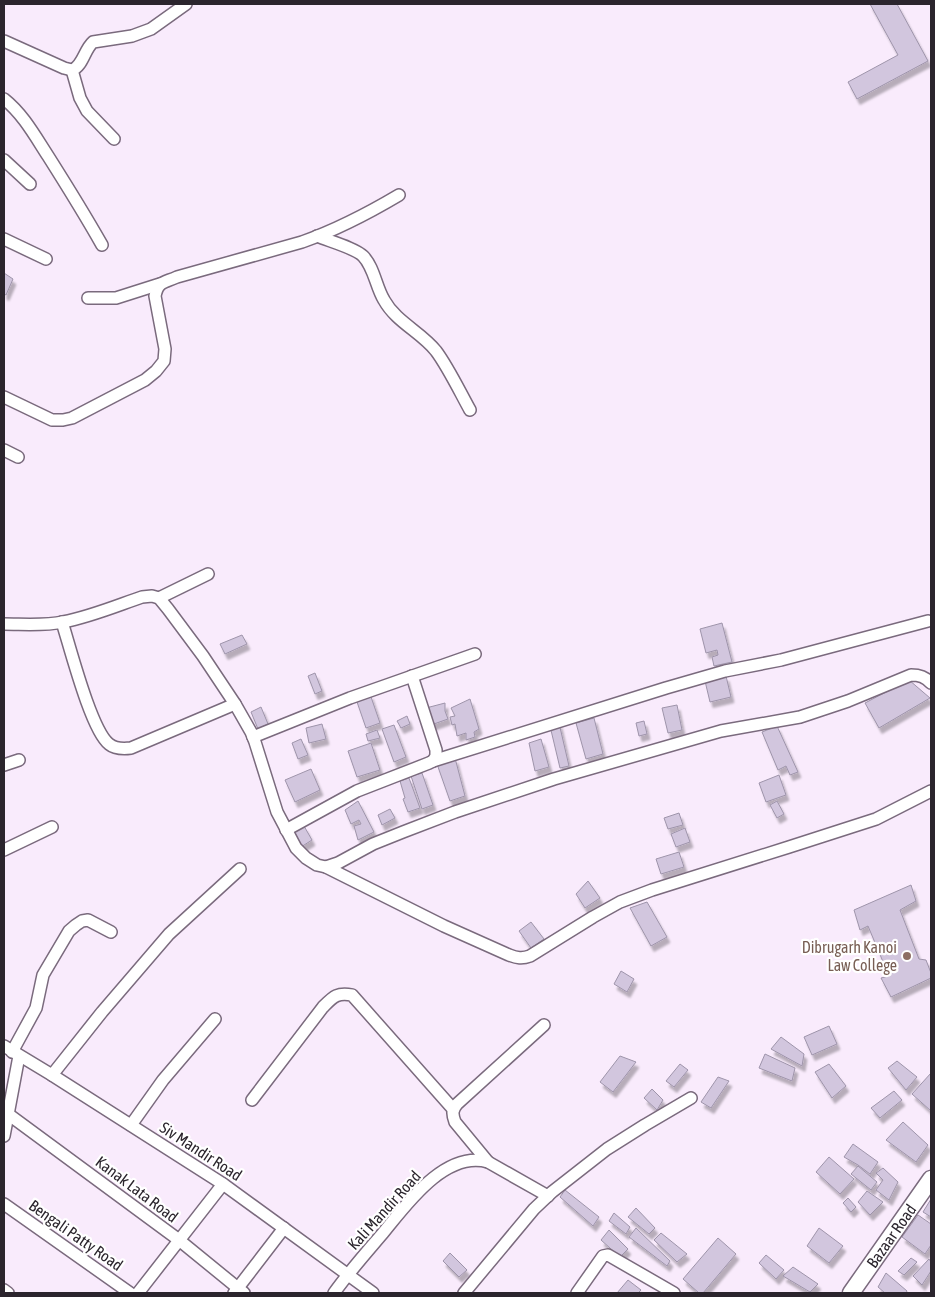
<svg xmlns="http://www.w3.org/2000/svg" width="935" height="1297" viewBox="0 0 935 1297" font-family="'Asap Condensed',sans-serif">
  <defs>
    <filter id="shadow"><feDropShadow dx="3" dy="5.5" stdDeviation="1" flood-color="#0004"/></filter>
  </defs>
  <rect width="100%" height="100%" fill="#f9ebfc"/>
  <g fill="#d2c6de" stroke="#9e94aa" filter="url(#shadow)">
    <polygon points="870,4 897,4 928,61 857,99 848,82 898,55"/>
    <polygon points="4,273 13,279 6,295 4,294"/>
    <polygon points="722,623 732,662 714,666 712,657 718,655 717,650 706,653 700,629"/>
    <polygon points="242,635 247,644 225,654 220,644"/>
    <polygon points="315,673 322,691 315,694 308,676"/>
    <polygon points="726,676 731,697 710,702 705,681"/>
    <polygon points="909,680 930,698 879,728 865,703"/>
    <polygon points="370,694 380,723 366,728 356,699"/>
    <polygon points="470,699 479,729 474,732 475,737 466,740 466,733 457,736 455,724 452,725 450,717 455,716 451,708"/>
    <polygon points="445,703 445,711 448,719 431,725 426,708"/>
    <polygon points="677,705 682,730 668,733 662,708"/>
    <polygon points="261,707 268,724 258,729 251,712"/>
    <polygon points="407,716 410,724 401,728 397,721"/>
    <polygon points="594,718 603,754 586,759 576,723"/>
    <polygon points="644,721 647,734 639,736 636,723"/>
    <polygon points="559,723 569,766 560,768 550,726"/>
    <polygon points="322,724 326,739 309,743 306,728"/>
    <polygon points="394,725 406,757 394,762 382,729"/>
    <polygon points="777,726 798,772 790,775 786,766 778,770 762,732"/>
    <polygon points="377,730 380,738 368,741 366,734"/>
    <polygon points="301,739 308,755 298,759 292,743"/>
    <polygon points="541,739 549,767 535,771 529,743"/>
    <polygon points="371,743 380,770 357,777 348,751"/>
    <polygon points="455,758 465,796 450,801 437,764"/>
    <polygon points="311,769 320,790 295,802 285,780"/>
    <polygon points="422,773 433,805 422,809 411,776"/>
    <polygon points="779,775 786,795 766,802 759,783"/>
    <polygon points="409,778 420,808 408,812 403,799 405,798 400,781"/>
    <polygon points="358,801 374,832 358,840 354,826 361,824 359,820 351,824 345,810"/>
    <polygon points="777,801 784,814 777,818 770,805"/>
    <polygon points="390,809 395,818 382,825 378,815"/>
    <polygon points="679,813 683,825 668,829 664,818"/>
    <polygon points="304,826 312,840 301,847 292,832"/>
    <polygon points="685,828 690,842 676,847 671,834"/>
    <polygon points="679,852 684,867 661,874 656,859"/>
    <polygon points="588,881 600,898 585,908 576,894"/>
    <polygon points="911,885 916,901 900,910 919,959 926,960 931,973 931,978 891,997 881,978 889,976 868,926 860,930 854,910"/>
    <polygon points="647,902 667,937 651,946 630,908"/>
    <polygon points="531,922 544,939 531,948 519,931"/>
    <polygon points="621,971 634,979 627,992 614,984"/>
    <polygon points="829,1026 837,1044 812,1055 804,1037"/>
    <polygon points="781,1037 804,1054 802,1066 771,1049"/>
    <polygon points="765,1054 795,1068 792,1081 759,1068"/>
    <polygon points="620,1056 636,1062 613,1092 600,1082"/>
    <polygon points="897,1061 917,1077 906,1090 888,1068"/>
    <polygon points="680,1064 688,1070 674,1087 666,1081"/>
    <polygon points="829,1064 846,1086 832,1098 815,1072"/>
    <polygon points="931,1073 931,1111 912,1094"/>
    <polygon points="718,1077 729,1081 711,1108 701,1102"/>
    <polygon points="652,1089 663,1100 657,1110 644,1098"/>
    <polygon points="894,1091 902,1100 880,1118 871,1108"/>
    <polygon points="903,1122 928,1145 916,1162 886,1140"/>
    <polygon points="853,1144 878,1162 870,1174 858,1165 844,1157"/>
    <polygon points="829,1157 854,1179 840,1194 816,1172"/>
    <polygon points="858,1166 877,1182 871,1190 851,1174"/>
    <polygon points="883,1168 898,1182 889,1200 876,1190 883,1180 876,1173"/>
    <polygon points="565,1190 599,1217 593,1226 560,1197"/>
    <polygon points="867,1191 883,1202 870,1215 858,1202"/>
    <polygon points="848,1198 856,1207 851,1212 843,1203"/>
    <polygon points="931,1199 931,1217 923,1212"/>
    <polygon points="636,1208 655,1228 649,1234 628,1217"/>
    <polygon points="614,1213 630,1227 626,1234 609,1221"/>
    <polygon points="918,1215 931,1224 931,1245 925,1254 902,1237"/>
    <polygon points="636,1228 670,1261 667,1266 629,1237"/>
    <polygon points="819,1228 843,1246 829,1263 807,1246"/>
    <polygon points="609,1230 628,1249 620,1257 601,1240"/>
    <polygon points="661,1233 687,1254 677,1262 654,1240"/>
    <polygon points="718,1238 736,1254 703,1293 699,1293 683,1279"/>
    <polygon points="450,1253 467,1270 459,1277 443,1261"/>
    <polygon points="766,1255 784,1270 776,1279 759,1263"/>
    <polygon points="911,1258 917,1262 904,1275 898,1271"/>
    <polygon points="929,1259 931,1262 931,1271 922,1285 913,1276"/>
    <polygon points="793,1267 818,1284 810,1292 783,1276"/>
    <polygon points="886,1273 907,1291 906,1293 885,1293 878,1287"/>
    <polygon points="628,1280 641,1290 638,1293 617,1293"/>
  </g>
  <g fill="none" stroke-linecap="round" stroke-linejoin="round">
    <defs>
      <g id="street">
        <path d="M4 41 64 68 72 70C83 66 84 50 93 42L132 36 151 29 186 4"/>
        <polyline points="72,70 80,98 87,111 114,139"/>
        <path d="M4 99C23 114 35 136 48 156 67 186 85 215 102 245"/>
        <polyline points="4,160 30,184"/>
        <path d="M317 236C329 241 355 248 363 256 374 267 376 287 384 300 396 322 421 332 436 351 448 367 460 392 470 410"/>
        <polyline points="4,239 46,259"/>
        <polyline points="88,298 116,298 160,284"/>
        <path d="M4 397 52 420H63L72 418 145 380 156 371 164 361 165 349 155 296C158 281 164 283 177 277L302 242C336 230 367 214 399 195"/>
        <polyline points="4,450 18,457"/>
        <polyline points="159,598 208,574"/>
        <path d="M62 622C70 647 91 730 109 744 115 749 123 749 131 748L235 704"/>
        <path d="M4 624C23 624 44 626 63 622 90 617 116 606 142 597L152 596 159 598 168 609 203 656 235 704 251 732 255 742 277 812 296 848 306 858 317 865 326 867 338 863 373 844 403 832 455 812 554 779 721 731 800 717 848 701 911 675C920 675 925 677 931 683"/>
        <polyline points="253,737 350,698 475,654"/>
        <polyline points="433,761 666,688 725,671 781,660 928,621"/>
        <polyline points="4,765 19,760"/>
        <polyline points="286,830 357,791 429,763 433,761 436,756 436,750 412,676"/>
        <polyline points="4,850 52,827"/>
        <path d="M326 867 444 926 509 955C517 958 522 959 530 956L593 917 620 902 652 890 789 847 876 819 931 791"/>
        <polyline points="4,1046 52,1075 223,1184 373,1293"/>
        <polyline points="12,1052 36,1008 43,975 69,931 76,925 82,921 88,920 111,932"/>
        <polyline points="52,1075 102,1012 169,934 240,869"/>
        <path d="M252 1100 323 1007C333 997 337 992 352 995L453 1109"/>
        <polyline points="8,1114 179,1240 244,1293"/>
        <polyline points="131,1125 163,1080 215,1019"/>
        <polyline points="4,1136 19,1056"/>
        <path d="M488 1162 455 1122C452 1114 452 1110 457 1104L544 1025"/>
        <polyline points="4,1204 130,1293"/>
        <polyline points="4,1290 8,1293"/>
        <polyline points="138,1293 223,1184"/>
        <polyline points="234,1293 284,1228"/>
        <path d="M334 1293C349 1272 366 1253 383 1233 406 1205 445 1150 488 1162L548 1196"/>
        <polyline points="464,1293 534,1209 552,1192 607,1149 645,1125 691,1098"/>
        <polyline points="577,1293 603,1256 608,1255 674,1293"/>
      </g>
      <g id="secondary">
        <path id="s1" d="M851 1293 931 1179"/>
      </g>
    </defs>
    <use href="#street" stroke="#7a6a7d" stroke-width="14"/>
    <use href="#secondary" stroke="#7a6a7d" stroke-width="19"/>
    <use href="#street" stroke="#fff" stroke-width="11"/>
    <use href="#secondary" stroke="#fff" stroke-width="16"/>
  </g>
  <circle fill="#8d6e63" stroke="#fff" stroke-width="2" cx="907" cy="956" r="5"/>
  <g text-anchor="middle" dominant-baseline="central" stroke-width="4.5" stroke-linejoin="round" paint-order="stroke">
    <g font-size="16" fill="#785e54" stroke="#fff" text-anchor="end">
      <text x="897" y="947">Dibrugarh Kanoi<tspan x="897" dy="18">Law College</tspan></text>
    </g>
    <g font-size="16" fill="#2b252d" stroke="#fff">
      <text transform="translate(201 1151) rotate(33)">Siv Mandir Road</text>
      <text transform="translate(137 1189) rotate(37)">Kanak Lata Road</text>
      <text transform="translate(384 1210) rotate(-48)">Kali Mandir Road</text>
      <text transform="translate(76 1235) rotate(35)">Bengali Patty Road</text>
      <text stroke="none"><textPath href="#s1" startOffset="70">Bazaar Road</textPath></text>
    </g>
  </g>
  <rect width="935" height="1297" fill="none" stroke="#2b252d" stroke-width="10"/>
</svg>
